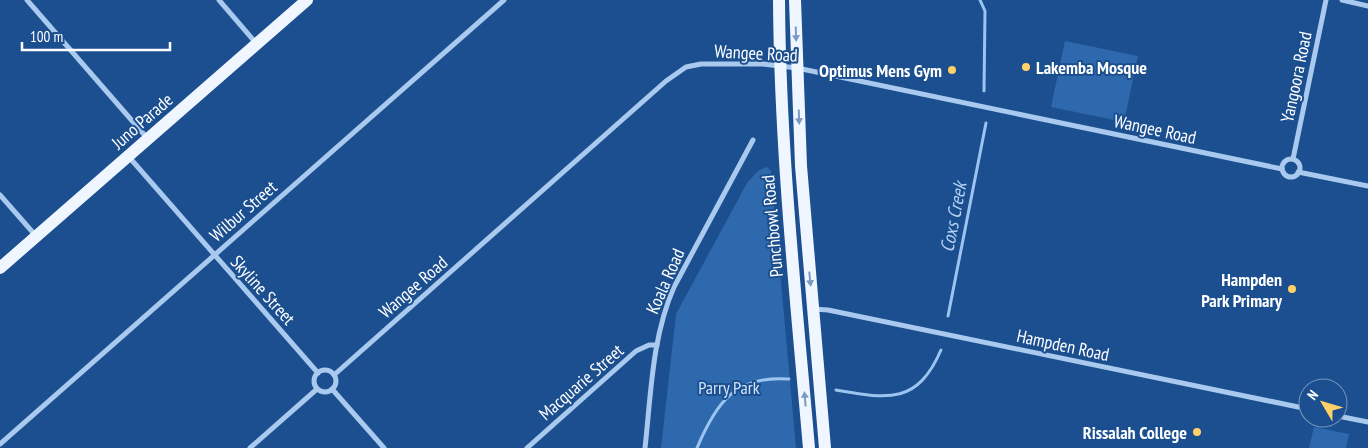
<svg xmlns="http://www.w3.org/2000/svg" width="1368" height="448" viewBox="0 0 1368 448" font-family="'PT Sans Narrow',sans-serif">
  <rect width="100%" height="100%" fill="#1b4f8f"/>
  <g fill="#2e69ad">
    <polygon points="1065,41 1138,56 1124,122 1051,107"/>
    <polygon points="767,167 771,171 796,448 661,448 676,314 747,183 758,171"/>
    <polygon points="1314,427 1349,434 1346,448 1309,448"/>
  </g>
  <g fill="none" stroke-linecap="round" stroke-linejoin="round">
    <g stroke="#9cc4f0" stroke-width="3">
      <polyline points="980,0 985,11 984,91"/>
      <polyline points="948,316 986,123"/>
      <path d="M836 390C888 399 917 405 941 350"/>
      <path d="M697 448C716 403 735 375 789 379"/>
    </g>
    <g stroke="#a9c9ee" stroke-width="5">
      <polyline points="27,0 148,139"/>
      <polyline points="219,0 256,43"/>
      <polyline points="1342,0 1368,6"/>
      <polyline points="129,157 318,373"/>
      <polyline points="1293,159 1326,0"/>
      <circle cx="1291" cy="168" r="9"/>
      <polyline points="1298,172 1368,186"/>
      <polyline points="0,195 36,236"/>
      <polyline points="813,309 828,310 1308,409"/>
      <circle cx="325" cy="381" r="11"/>
      <polyline points="334,375 666,81 686,67 701,64 763,64 797,68 1282,169"/>
      <polyline points="332,389 384,448"/>
      <polyline points="1338,416 1368,422"/>
      <polyline points="0,444 504,0"/>
      <polyline points="250,448 317,389"/>
      <polyline points="527,448 636,351 649,345 657,345"/>
      <path d="M645 448C651 394 652 337 674 287L753 140"/>
    </g>
    <g stroke="#f0f6ff" stroke-width="12">
      <path d="M779 0C780 150 796 299 809 448"/>
      <polyline points="795,0 801,166 825,448"/>
      <polyline points="0,268 307,0"/>
    </g>
  </g>
  <defs><path id="oneway-solid" d="M-6-.8H1V-3.2L6.5 0L1 3.2V.8H-6Z" transform="scale(1.25)"/></defs>
  <g fill="#7b9ac1">
    <use href="#oneway-solid" transform="translate(796 34) rotate(88)"/>
    <use href="#oneway-solid" transform="translate(799 117) rotate(88)"/>
    <use href="#oneway-solid" transform="translate(810 279) rotate(84)"/>
    <use href="#oneway-solid" transform="translate(805 399) rotate(-95)"/>
  </g>
  <g fill="#ffd166" stroke="#1b4f8f" stroke-width="2">
    <circle cx="1026" cy="67" r="5"/>
    <circle cx="952" cy="70" r="5"/>
    <circle cx="1292" cy="289" r="5"/>
    <circle cx="1197" cy="432" r="5"/>
  </g>
  <g text-anchor="middle" dominant-baseline="central" stroke-width="4" stroke-linejoin="round" paint-order="stroke">
    <g font-size="18" fill="#fff" stroke="#1b4f8f">
      <text transform="translate(756 53) rotate(3)">Wangee Road</text>
      <text transform="translate(1296 77) rotate(-78)">Yangoora Road</text>
      <text transform="translate(142 121) rotate(-41)">Juno Parade</text>
      <text transform="translate(1155 129) rotate(12)">Wangee Road</text>
      <text transform="translate(243 211) rotate(-41)">Wilbur Street</text>
      <text transform="translate(772 226) rotate(-95)">Punchbowl Road</text>
      <text transform="translate(665 281) rotate(-66)">Koala Road</text>
      <text transform="translate(413 287) rotate(-41)">Wangee Road</text>
      <text transform="translate(263 290) rotate(48)">Skyline Street</text>
      <text transform="translate(1063 345) rotate(12)">Hampden Road</text>
      <text transform="translate(581 382) rotate(-41)">Macquarie Street</text>
    </g>
    <g font-size="18" font-weight="bold" fill="#fff" stroke="#1b4f8f" text-anchor="end">
      <text x="1036" y="67" text-anchor="start">Lakemba Mosque</text>
      <text x="942" y="70">Optimus Mens Gym</text>
      <text x="1282" y="279">Hampden<tspan x="1282" dy="21">Park Primary</tspan></text>
      <text x="1187" y="432">Rissalah College</text>
    </g>
    <g font-size="18" fill="#cfe3fa" stroke="#1b4f8f">
      <text x="729" y="387">Parry Park</text>
    </g>
    <g font-size="19" font-style="italic" fill="#b5d3f5" stroke="#1b4f8f">
      <text transform="translate(953 217) rotate(-79)">Coxs Creek</text>
    </g>
  </g>
  <g transform="translate(1323 403) rotate(308)"><circle r="24" fill="#1b4f8f" stroke="#7695bc"/>
  <path d="M0-4L9 19L0 12L-9 19Z" fill="#ffd166"/>
  <text y="-8" font-size="14" font-weight="bold" text-anchor="middle" fill="#ffffff">N</text>
  </g>
  <path d="M22 42v8h148v-8" fill="none" stroke="#ffffff" stroke-width="2.5"/>
  <text x="30" y="42" font-size="15" fill="#ffffff" stroke="#1b4f8f" stroke-width="4" paint-order="stroke">100 m</text>
</svg>
